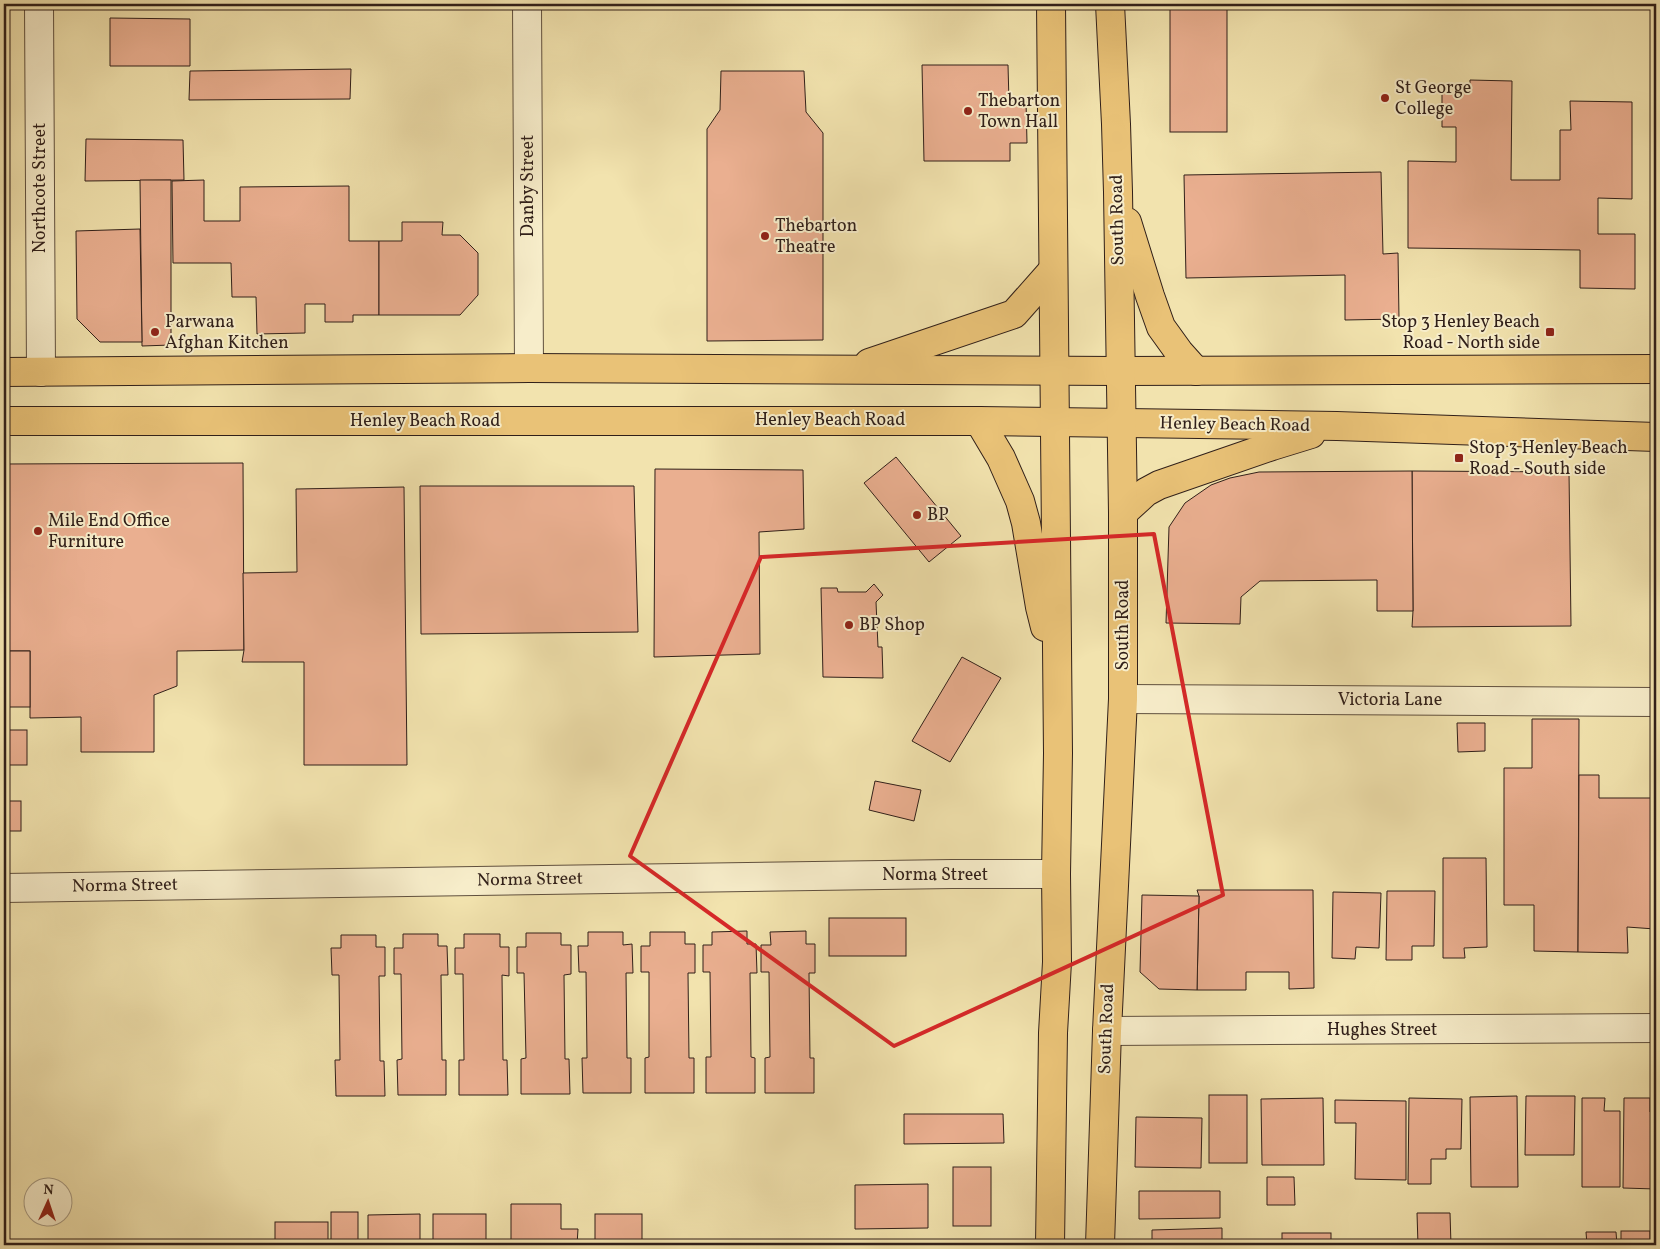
<svg xmlns="http://www.w3.org/2000/svg" width="1660" height="1249" viewBox="0 0 1660 1249" font-family="Vollkorn,serif">
  <rect width="100%" height="100%" fill="#f2e3ae"/>
  <filter id="stains"><feTurbulence type="fractalNoise" baseFrequency=".004" numOctaves="4"/><feColorMatrix values="0 0 0 0 .2 0 0 0 0 .09 0 0 0 0 .02 0 0 0 .5 -.17"/></filter>
  <radialGradient id="worn" r=".72"><stop offset=".6" stop-color="#630" stop-opacity="0"/><stop offset="1" stop-color="#630" stop-opacity=".3"/></radialGradient>
  <g fill="#eaaf90" stroke="#301f19">
    <rect x="1170" y="4" width="57" height="128"/>
    <polygon points="110,18 190,19 190,66 110,66"/>
    <polygon points="922,65 1008,65 1009,102 1026,101 1027,143 1010,143 1010,161 924,161"/>
    <polygon points="351,69 350,99 189,100 190,71"/>
    <polygon points="721,71 804,71 806,112 823,133 823,340 707,341 707,129 720,110"/>
    <polygon points="1470,80 1512,81 1511,180 1560,180 1560,130 1571,130 1570,101 1632,102 1632,199 1598,198 1598,234 1635,234 1635,289 1580,288 1580,250 1408,248 1408,161 1456,162 1456,127 1442,127 1442,93 1470,93"/>
    <polygon points="86,139 183,140 184,180 85,181"/>
    <polygon points="1381,172 1383,254 1398,253 1399,319 1345,320 1345,275 1186,278 1184,175"/>
    <polygon points="140,180 171,180 171,345 142,346"/>
    <polygon points="204,180 204,221 240,221 240,187 349,186 349,241 379,241 379,315 353,315 353,322 325,322 325,304 305,304 305,333 257,334 256,297 232,297 231,263 173,263 172,181"/>
    <polygon points="402,222 443,222 442,235 460,235 478,253 478,295 460,315 379,315 379,241 402,241"/>
    <polygon points="140,229 142,342 100,342 77,319 76,231"/>
    <polygon points="896,457 961,536 929,562 864,483"/>
    <polygon points="243,463 244,650 177,651 177,686 154,695 154,752 81,752 81,717 30,718 30,651 4,651 4,464"/>
    <polygon points="655,469 803,470 804,529 759,532 760,654 654,657"/>
    <polygon points="1412,471 1569,472 1571,626 1412,627 1413,611"/>
    <polygon points="1412,471 1413,611 1377,611 1377,580 1260,581 1241,597 1240,624 1166,623 1169,527 1185,503 1211,485 1230,478 1259,472"/>
    <polygon points="420,486 634,486 638,632 421,634"/>
    <polygon points="404,487 407,765 304,765 304,662 242,662 244,650 243,573 297,572 296,489"/>
    <polygon points="874,584 883,595 876,602 878,647 882,647 883,678 823,677 821,588 837,588 838,592 866,592"/>
    <rect x="4" y="651" width="26" height="56"/>
    <polygon points="962,657 1001,678 950,762 912,741"/>
    <polygon points="1532,719 1579,719 1578,952 1534,951 1534,905 1504,905 1504,768 1532,768"/>
    <polygon points="1457,723 1485,723 1485,751 1458,752"/>
    <rect x="4" y="730" width="23" height="35"/>
    <polygon points="1579,775 1599,775 1599,798 1656,798 1655,929 1627,927 1628,953 1578,952"/>
    <polygon points="1656,775 1656,929 1655,929"/>
    <polygon points="875,781 921,790 914,821 869,810"/>
    <rect x="4" y="801" width="17" height="30"/>
    <polygon points="1443,858 1486,858 1487,947 1464,948 1465,958 1443,958"/>
    <polygon points="1197,890 1313,890 1314,988 1289,989 1289,972 1246,972 1246,990 1197,990 1199,896"/>
    <polygon points="1387,891 1435,891 1434,946 1412,946 1412,960 1386,960"/>
    <polygon points="1333,892 1381,893 1379,948 1356,947 1355,959 1332,958"/>
    <polygon points="1142,895 1199,896 1197,990 1159,989 1140,972"/>
    <rect x="829" y="918" width="77" height="38"/>
    <polygon points="747,931 747,944 756,944 757,973 750,973 751,1057 755,1058 755,1093 706,1093 706,1057 711,1057 710,972 703,972 703,945 712,945 712,932"/>
    <polygon points="806,931 806,944 815,944 815,973 809,973 810,1058 814,1058 814,1093 765,1093 765,1058 770,1057 769,972 761,972 761,945 771,945 770,932"/>
    <polygon points="588,932 623,932 623,945 632,944 633,973 626,973 627,1058 631,1058 631,1093 583,1093 582,1058 587,1058 586,972 579,972 578,946 588,946"/>
    <polygon points="650,932 685,932 685,944 695,944 695,973 688,973 689,1058 694,1058 694,1093 645,1093 645,1058 649,1057 649,972 641,972 641,946 650,946"/>
    <polygon points="526,933 561,933 561,945 571,945 571,974 564,975 565,1059 569,1059 570,1094 521,1094 521,1059 526,1058 524,973 517,973 517,947 526,947"/>
    <polygon points="403,934 438,934 438,946 447,946 448,975 441,975 442,1060 446,1060 446,1095 398,1095 397,1060 402,1059 401,974 394,974 394,948 403,948"/>
    <polygon points="464,934 500,934 500,947 509,947 509,976 502,975 503,1060 507,1060 508,1095 459,1095 459,1060 464,1060 463,974 455,974 455,948 464,948"/>
    <polygon points="341,935 376,935 376,947 385,947 385,976 379,976 380,1061 384,1061 385,1096 336,1096 335,1060 340,1060 339,975 332,975 331,948 341,948"/>
    <rect x="1209" y="1095" width="38" height="68"/>
    <polygon points="1517,1096 1518,1187 1471,1187 1470,1097"/>
    <polygon points="1526,1096 1575,1096 1574,1155 1525,1155"/>
    <polygon points="1323,1098 1324,1165 1262,1165 1261,1099"/>
    <polygon points="1409,1098 1462,1099 1461,1149 1446,1149 1446,1159 1431,1159 1431,1184 1408,1184"/>
    <polygon points="1582,1098 1605,1098 1604,1111 1620,1111 1620,1187 1582,1187"/>
    <polygon points="1624,1098 1650,1098 1650,1112 1656,1112 1656,1189 1623,1188"/>
    <polygon points="1335,1100 1406,1101 1406,1180 1355,1179 1356,1123 1335,1123"/>
    <polygon points="904,1114 1003,1114 1004,1143 904,1144"/>
    <polygon points="1136,1117 1202,1118 1201,1168 1135,1167"/>
    <rect x="953" y="1167" width="38" height="59"/>
    <polygon points="1267,1177 1294,1177 1295,1205 1267,1205"/>
    <polygon points="928,1184 928,1228 855,1229 855,1185"/>
    <polygon points="1139,1191 1220,1191 1220,1218 1139,1219"/>
    <polygon points="511,1204 561,1204 561,1229 578,1229 577,1245 511,1245"/>
    <rect x="331" y="1212" width="27" height="33"/>
    <polygon points="1417,1213 1450,1213 1451,1245 1418,1245"/>
    <polygon points="420,1214 420,1245 368,1245 368,1215"/>
    <rect x="433" y="1214" width="53" height="31"/>
    <rect x="595" y="1214" width="47" height="31"/>
    <rect x="275" y="1222" width="53" height="23"/>
    <polygon points="1222,1228 1222,1245 1152,1245 1152,1230"/>
    <rect x="1621" y="1231" width="29" height="14"/>
    <polygon points="1586,1232 1616,1232 1617,1245 1587,1245"/>
    <rect x="1282" y="1233" width="49" height="12"/>
  </g>
  <g fill="none" stroke-linecap="round" stroke-linejoin="round">
    <defs>
      <g id="minor">
        <polyline points="39,4 41,372"/>
        <polyline points="527,4 529,368"/>
        <polyline points="1123,699 1656,702"/>
        <polyline points="4,888 952,874 1056,874"/>
        <polyline points="1107,1031 1656,1028"/>
      </g>
      <g id="major">
        <polyline points="869,363 1014,314 1053,270"/>
        <polyline points="4,372 529,368 1120,371 1656,369"/>
        <polyline points="4,421 979,421 1337,426 1656,437"/>
        <polyline points="1123,513 1146,492 1159,485 1272,446 1311,434"/>
      </g>
      <g id="highway">
        <polyline points="1127,222 1150,296 1161,327 1179,352 1196,371"/>
        <polyline points="979,421 1001,458 1020,501 1026,523 1040,607 1045,627"/>
        <polyline points="1050,1245 1053,1033 1057,962 1056,874 1058,753 1051,4"/>
        <polyline points="1100,1245 1107,1031 1123,699 1123,513 1118,192 1116,124 1110,4"/>
      </g>
    </defs>
    <use href="#minor" stroke="#60503e" stroke-width="30"/>
    <use href="#major" stroke="#301f19" stroke-width="30"/>
    <use href="#highway" stroke="#301f19" stroke-width="30"/>
    <use href="#minor" stroke="#f7edca" stroke-width="28"/>
    <use href="#major" stroke="#e9c277" stroke-width="28"/>
    <use href="#highway" stroke="#e9c277" stroke-width="28"/>
  </g>
  <path fill="none" stroke="#d62828" stroke-width="4" stroke-linejoin="round" d="M1154 534 1223 895 894 1046 630 856 761 557Z"/>
  <g fill="#8f2418" stroke="#f7edca" stroke-width="2">
    <circle cx="1385" cy="98" r="5"/>
    <circle cx="968" cy="111" r="5"/>
    <circle cx="765" cy="236" r="5"/>
    <circle cx="155" cy="332" r="5"/>
    <rect x="1545" y="327" width="10" height="10" rx="2.5"/>
    <rect x="1454" y="453" width="10" height="10" rx="2.5"/>
    <circle cx="917" cy="515" r="5"/>
    <circle cx="38" cy="531" r="5"/>
    <circle cx="849" cy="625" r="5"/>
  </g>
  <g text-anchor="middle" dominant-baseline="central" stroke-width="4" stroke-linejoin="round" paint-order="stroke">
    <g font-size="18" fill="#301f19" stroke="#f7edca" text-anchor="start">
      <text x="1395" y="88">St George<tspan x="1395" dy="21">College</tspan></text>
      <text x="978" y="101">Thebarton<tspan x="978" dy="21">Town Hall</tspan></text>
      <text x="775" y="226">Thebarton<tspan x="775" dy="21">Theatre</tspan></text>
      <text x="165" y="322">Parwana<tspan x="165" dy="21">Afghan Kitchen</tspan></text>
      <text x="1540" y="322" text-anchor="end">Stop 3 Henley Beach<tspan x="1540" dy="21">Road - North side</tspan></text>
      <text x="1469" y="448">Stop 3 Henley Beach<tspan x="1469" dy="21">Road - South side</tspan></text>
      <text x="927" y="515">BP</text>
      <text x="48" y="521">Mile End Office<tspan x="48" dy="21">Furniture</tspan></text>
      <text x="859" y="625">BP Shop</text>
    </g>
    <g font-size="18" fill="#301f19" stroke="#f7edca">
      <text transform="translate(528 186) rotate(-90)">Danby Street</text>
      <text transform="translate(40 188) rotate(-90)">Northcote Street</text>
      <text transform="translate(1118 220) rotate(-91)">South Road</text>
      <text x="830" y="420">Henley Beach Road</text>
      <text x="425" y="421">Henley Beach Road</text>
      <text transform="translate(1235 425) rotate(1)">Henley Beach Road</text>
      <text transform="translate(1123 625) rotate(-90)">South Road</text>
      <text x="1390" y="700">Victoria Lane</text>
      <text x="935" y="875">Norma Street</text>
      <text transform="translate(530 880) rotate(-1)">Norma Street</text>
      <text transform="translate(125 886) rotate(-1)">Norma Street</text>
      <text transform="translate(1107 1029) rotate(-88)">South Road</text>
      <text x="1382" y="1030">Hughes Street</text>
    </g>
  </g>
  <rect width="1660" height="1249" fill="none" stroke="#f2e3ae" stroke-width="20"/>
  <rect x="5" y="5" width="1650" height="1239" fill="none" stroke="#301f19" stroke-width="2.5"/>
  <rect x="10" y="10" width="1640" height="1229" fill="none" stroke="#301f19"/>
  <g transform="translate(48 1202) rotate(3)"><circle r="24" fill="#f7edca" stroke="#a79b83"/>
  <path d="M0-4L9 19L0 12L-9 19Z" fill="#8f2418"/>
  <text y="-8" font-size="14" font-weight="bold" text-anchor="middle" fill="#301f19">N</text>
  </g>
  <rect width="100%" height="100%" filter="url(#stains)"/>
  <rect width="100%" height="100%" fill="url(#worn)"/>
</svg>
